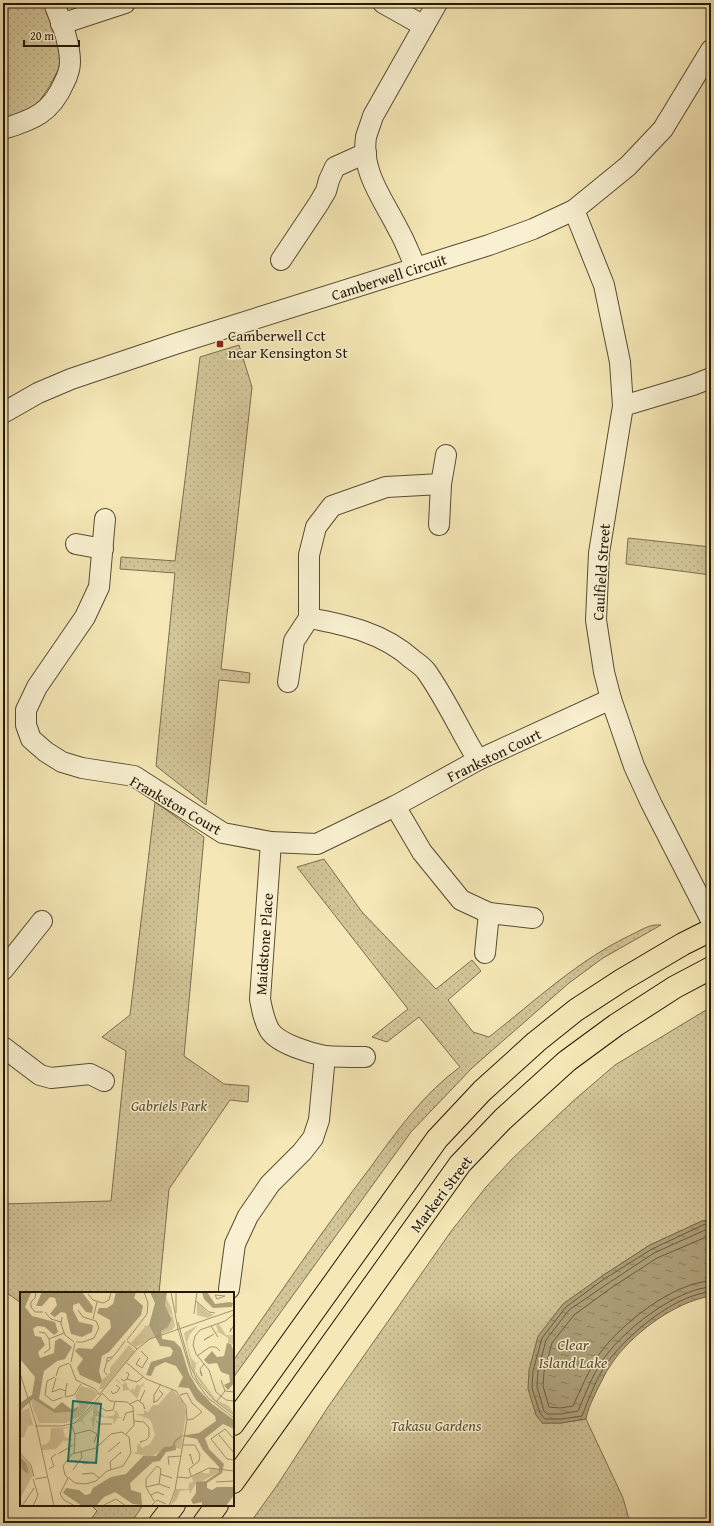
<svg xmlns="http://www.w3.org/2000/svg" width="714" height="1526" viewBox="0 0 714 1526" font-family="'Gentium Book Plus',serif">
  <defs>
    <pattern id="park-dots" width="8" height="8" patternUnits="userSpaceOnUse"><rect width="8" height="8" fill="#d2c598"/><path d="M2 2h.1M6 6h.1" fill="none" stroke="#b4a882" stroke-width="1.8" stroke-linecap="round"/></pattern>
    <pattern id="water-ripples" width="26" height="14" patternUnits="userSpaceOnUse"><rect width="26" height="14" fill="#aea17a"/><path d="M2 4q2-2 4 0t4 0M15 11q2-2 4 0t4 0" fill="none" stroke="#8d8262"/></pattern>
  </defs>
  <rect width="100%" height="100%" fill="#f5e8b6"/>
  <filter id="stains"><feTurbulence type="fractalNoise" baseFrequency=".005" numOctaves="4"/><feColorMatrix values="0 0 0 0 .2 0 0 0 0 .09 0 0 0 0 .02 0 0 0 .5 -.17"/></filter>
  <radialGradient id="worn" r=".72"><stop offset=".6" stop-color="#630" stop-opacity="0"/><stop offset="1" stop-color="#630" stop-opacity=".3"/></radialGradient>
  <g fill="url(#park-dots)" stroke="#7c6e50">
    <polygon points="3,3 48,3 64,67 58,70 49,87 38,103 38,110 3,124"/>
    <polygon points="239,345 252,387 221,669 250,673 249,683 219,680 206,805 156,766 175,573 120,569 121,557 175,561 200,357"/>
    <polygon points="628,538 711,547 711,575 626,564"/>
    <polygon points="155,802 204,837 184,1056 224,1084 249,1086 248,1102 230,1100 169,1189 159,1293 21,1293 21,1303 3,1290 3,1204 111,1201 126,1051 102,1037 130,1015"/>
    <path d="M324 859 362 912 436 989 472 960 481 971 448 1000 473 1032 489 1037C535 1001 579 959 633 934 643 929 650 924 661 925L603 958 569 983 472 1068 411 1132 233 1378V1361C278 1296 322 1231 370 1168 396 1132 424 1093 460 1067L419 1017 387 1042 372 1037 408 1009 297 867Z"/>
    <polygon points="711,1007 711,1220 702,1221 650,1245 602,1276 542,1423 561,1423 586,1419 623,1498 630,1523 250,1523 278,1484 328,1407 452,1230 486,1187 513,1158 572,1102 615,1065"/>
    <polygon points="91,1505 143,1505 131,1523 84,1523 88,1523 97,1511"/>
  </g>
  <path fill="url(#water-ripples)" stroke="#776a4c" d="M711 1220V1296C674 1302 630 1335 610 1366 605 1373 602 1381 598 1388 593 1399 588 1408 586 1419L561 1423H542L536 1415 528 1389 529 1370 538 1336 563 1304 602 1276 650 1245 702 1221Z"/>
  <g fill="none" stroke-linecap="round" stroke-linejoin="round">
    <g stroke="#6a5c40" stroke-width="1">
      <path d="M711 1224 703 1225 652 1249 604 1279 566 1307 542 1338 533 1371 532 1388 540 1413 545 1419H561L582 1416C589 1399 596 1378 607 1363 627 1335 675 1294 711 1292"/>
      <path d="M711 1229 705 1230 654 1253 607 1284 569 1310 546 1340 538 1371 537 1387 544 1411 547 1414H560L578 1411C585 1395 592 1376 602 1361 621 1332 675 1289 711 1287"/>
      <path d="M711 1235 657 1258 611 1288 574 1315 552 1343 544 1372 543 1386 549 1407 560 1408 573 1406C580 1390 588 1373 596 1359 616 1327 673 1282 711 1281"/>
    </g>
    <defs>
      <g id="minor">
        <polyline points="383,3 424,26"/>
        <polyline points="61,24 125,3"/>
        <path d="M3 129C33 120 51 113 64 83 67 77 70 69 70 62 70 42 61 22 54 3"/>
        <polyline points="574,210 604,285 620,362 623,406 599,553 596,620 604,672 611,699 634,766 651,803 711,920"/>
        <polyline points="281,260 319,203 326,191 329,180 335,167 366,153"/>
        <path d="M416 268C410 255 405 241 398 229 383 199 361 172 366 137 368 130 371 123 373 116L437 3"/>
        <polyline points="623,406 693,385 711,378"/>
        <polyline points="3,413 38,393 71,379 178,343 489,245 533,229 574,210 628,166 663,129 711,50"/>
        <polyline points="105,519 99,587 85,617 37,687 26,710 26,725 31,739 46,752 62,762 82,768 134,776 223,833 271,842 317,844 395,806 478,760 611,699"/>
        <polyline points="439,525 441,484 446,455"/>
        <polyline points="76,544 103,549"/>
        <path d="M309 618C347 625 383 633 412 659 417 663 422 666 426 671 446 699 460 731 478 760"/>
        <polyline points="288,682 294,641 309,618 309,555 316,527 332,506 386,487 441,484"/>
        <polyline points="395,806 422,852 461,900 489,913 533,918"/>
        <path d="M271 842 260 999C262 1010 264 1021 270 1031 279 1044 310 1053 325 1056 338 1057 352 1057 365 1057"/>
        <polyline points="485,953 489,913"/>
        <polyline points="3,970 42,921"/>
        <polyline points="3,1047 40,1075 51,1078 90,1074 104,1081"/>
        <polyline points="229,1289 235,1244 248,1216 270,1184 302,1152 313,1138 319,1120 325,1056"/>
      </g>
      <g id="major">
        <polyline points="233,1424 437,1139 482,1091 536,1042 576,1010 622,980 683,944 711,930"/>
        <polyline points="233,1482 460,1164 503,1119 567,1061 616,1025 675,987 711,968"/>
        <polyline points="160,1523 174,1505"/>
        <polyline points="204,1523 217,1505"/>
      </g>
    </defs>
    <use href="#minor" stroke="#594c33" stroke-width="22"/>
    <use href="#major" stroke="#251807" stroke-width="24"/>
    <use href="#minor" stroke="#f8f0d0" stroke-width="20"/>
    <use href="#major" stroke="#f5e8b6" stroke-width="22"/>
  </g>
  <rect fill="#8f2418" stroke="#f8f0d0" stroke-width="1.5" x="216" y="340" width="8" height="8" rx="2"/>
  <g text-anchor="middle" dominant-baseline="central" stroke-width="3" stroke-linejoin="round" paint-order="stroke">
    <g font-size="15" fill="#251807" stroke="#f8f0d0">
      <text transform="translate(389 277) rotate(-18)">Camberwell Circuit</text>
      <text transform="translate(601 572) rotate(-86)">Caulfield Street</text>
      <text transform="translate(494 755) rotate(-26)">Frankston Court</text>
      <text transform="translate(176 805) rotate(30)">Frankston Court</text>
      <text transform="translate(264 944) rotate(-86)">Maidstone Place</text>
      <text transform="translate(441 1194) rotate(-53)">Markeri Street</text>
    </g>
    <g font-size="15" fill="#251807" stroke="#f8f0d0" text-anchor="start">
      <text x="228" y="335">Camberwell Cct<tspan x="228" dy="17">near Kensington St</tspan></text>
    </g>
    <g font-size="15" font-style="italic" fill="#594c32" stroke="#f8f0d0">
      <text x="169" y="1105">Gabriels Park</text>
      <text x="436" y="1425">Takasu Gardens</text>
    </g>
    <g font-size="16" font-style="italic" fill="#5c4f35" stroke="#f8f0d0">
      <text x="573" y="1344">Clear<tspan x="573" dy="18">Island Lake</tspan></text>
    </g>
  </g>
  <g transform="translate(20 1292)">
    <rect width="214" height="214" fill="#f5e8b6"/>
    <path d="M9 116 13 133 8 134 4 145 0 146V119ZM0 163 10 173 13 183 0 207Z" fill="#d2c598"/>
    <path d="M146 6 151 15 155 34 152 38 141 42V39L150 32 152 24 145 16ZM177 10 187 20 194 23 188 26 177 23ZM122 32 125 34 129 33 136 44 116 55 111 51 125 35ZM199 32 206 43H214V52L208 51V46L198 40 195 42 198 39 196 33ZM178 33 170 42 167 50 171 66 176 71 180 69 176 72 175 79 196 108 209 114 214 122 194 107 179 89 172 76 164 41ZM109 53 115 59 84 96 79 98 82 88 90 81V76ZM108 74 97 87 102 93 106 90 108 96 111 98 113 96 114 99 117 92 120 94 126 88 123 92 125 96 122 93 117 107 109 98 100 99 103 98V94L96 88 84 102ZM61 94 72 97 78 102 60 124 46 131H19L15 122 17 121H14L11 109 14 107 37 121 55 120 60 115 55 104ZM152 97 163 110 166 120 161 157 149 154 131 165 112 161 117 160V154L119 151 122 156 130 152 135 143 131 129 125 125 123 129 124 125 115 122H124V118L128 120 133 113H138ZM80 107 77 118 85 125 95 123 94 118 98 120 99 125 103 126H98L94 132 93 127 76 124 73 139 72 129 70 128 73 124V116L62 128 67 136 61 129 55 132ZM50 135 43 137 45 145 53 148 43 149 36 157 22 158V153L27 152 30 148 31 136ZM190 177H199V180L175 193 170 202 169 198 160 199 157 207 151 213 156 197H168L169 191 173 190 172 185 180 180 189 182Z" fill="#d2c598"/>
    <path d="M0 0 11 1 5 15 12 24 35 30 38 40 34 43 25 35 17 34 13 37 15 44 21 45 25 53 18 60 20 66 34 61 35 49 40 46 52 55 45 67 37 69 24 79 19 107 34 117 42 110 52 118 60 114 55 120 35 121 13 107 0 119V111L12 103 15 85 0 67ZM22 0H62L73 15 72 21 66 20 59 11 53 13V18L59 30 73 33 72 40 62 45 51 42 46 21 41 20 35 25 30 22 37 13 35 6 30 5 22 14H16ZM96 0H116L114 6 123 14 121 23 89 60 82 64 79 79 82 89 80 92 60 83 57 76 63 67 55 59 58 56 72 57 91 36 90 28 77 21 79 16H87L93 12ZM130 0H147L145 14 152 27 148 35 141 39 142 47 154 49 161 56 169 82 178 97 192 112 214 128V137L203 132 185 146 189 157 204 172 202 181 187 191V196L192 198 197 195H214V203L206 214H182V210L173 212 171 208 176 201V190L186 189 199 180V175L183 158 177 147 162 144 155 151 156 158 146 160 140 169 133 170 110 191 111 198 121 201 122 213 113 212 95 200 84 205 76 214H62L43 201 46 196 59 198 65 203 70 202 73 196 91 185 106 182 123 164H136L144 155 152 154 155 148 160 144 179 141 196 129 195 124 176 108 169 96 158 95 163 85 156 74 145 70 135 75 131 84 126 83 131 70 151 64 153 59 150 55 140 54 129 33 135 11ZM182 0H187L195 12 210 10 213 11 212 15 193 16 184 7ZM207 51 211 52 214 60V91L208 98 204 93 210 90 209 83 201 80 197 71 188 72 184 68 192 59 197 65 204 64ZM0 165 6 171 9 182 2 178Z" fill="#aea17a"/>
    <path fill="none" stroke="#a29570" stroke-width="1" d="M16 0 15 6 11 10V15L15 20H23M151 0 158 37 172 84 188 106 214 126M156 0V21M68 2 73 8 83 11 89 8 91 0M195 3 205 4 197 7ZM176 9 189 20 195 21M25 20 31 27 41 30M174 22 177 0M214 22 205 29 180 38 175 44 173 53 176 62 189 78 196 100 206 108 214 109M42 25 41 32 45 43 54 50M73 27 77 10M158 30 170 73 178 90 194 108 214 123M191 34 198 45M211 36 210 40 214 33M19 40 25 41 29 47M189 45 184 48 194 42M107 48 127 22 128 11 124 0M107 49 117 57M56 50H63L74 46 79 36 76 29 63 25 58 18M24 61 30 57 29 47 44 41M177 64 190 55H196L200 59 198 57M92 65 87 66V69H89L96 61 105 49M120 66 116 72 122 76 128 66 121 59M51 70 55 51M107 71 126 87 156 99 166 114 167 128 155 198 149 214M50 72 56 88 75 97 79 102M180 79 182 84 180 77 184 72M0 81 16 132 34 214M87 83 84 79 87 69M36 84 39 75 49 71M35 85 27 89 25 103 33 109 43 105M36 86 32 100 40 97 46 99M101 87 104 89 107 87 109 82 106 80M107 87 117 90 123 85M201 88 205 99 214 100M91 99 93 102 97 100 100 96 96 93M83 102 90 109 107 110 113 115 114 133 106 142M79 103 117 57 130 47 214 18M160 103 167 101 172 111 182 120 173 127 167 128M45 104 47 91M45 105 54 103 61 92M120 109 125 98M197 109 205 99M133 110 137 109 143 102 139 98M134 111V103L141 92M110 112 118 108 123 112 125 117 124 115M82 116 86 119 93 118 95 110M76 129 80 132H92M103 129 106 121 114 119M114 129 124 130 129 136V145L126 148 120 150H122M51 131 55 143 54 161M15 134H42L55 131 83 101M102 140 109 145 111 161 103 174 87 179 76 189 66 192 55 191 45 183 43 174 52 162 76 156 91 142ZM54 142 70 138 77 142 74 151M199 143 214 161M214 147 205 137 191 147 207 167 214 168M163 153H175L180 163 179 169 169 177 171 184M88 160 100 150M0 161 11 173 14 185M38 162 53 153M170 164V162L173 172M59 169 65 172 73 170M149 173 148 165 161 164M29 177 34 174 31 166 36 162M53 178 62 165 61 159M91 178 90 170 101 160 100 162M62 182 73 181 79 186M140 182 152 186M157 185 168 186 189 176 214 179M48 186 40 202 44 208 55 214M15 187 27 185M196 190 214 189M126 195 139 192 150 196M131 203 137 200 144 203M134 209 126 195V187L137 174 141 177 139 192M2 214 14 196M13 214 18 203 13 187M82 214 96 207 106 214M131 214 137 208 146 212"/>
    <path fill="#0f766e" fill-opacity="0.15" stroke="#0f766e" stroke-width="2" d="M53 109 81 112 76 171 48 169Z"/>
    <rect width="214" height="214" fill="none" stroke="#251807" stroke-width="2"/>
  </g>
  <rect width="714" height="1526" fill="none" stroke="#f5e8b6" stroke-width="16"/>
  <rect x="4" y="4" width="706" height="1518" fill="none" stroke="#251807" stroke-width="2"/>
  <rect x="8" y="8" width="698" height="1510" fill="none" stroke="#251807"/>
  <path d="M24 40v6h55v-6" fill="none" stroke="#251807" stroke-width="2"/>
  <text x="30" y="40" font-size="12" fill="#251807" stroke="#f8f0d0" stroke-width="3" paint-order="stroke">20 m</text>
  <rect width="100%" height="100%" filter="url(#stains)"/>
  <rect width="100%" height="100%" fill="url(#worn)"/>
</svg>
